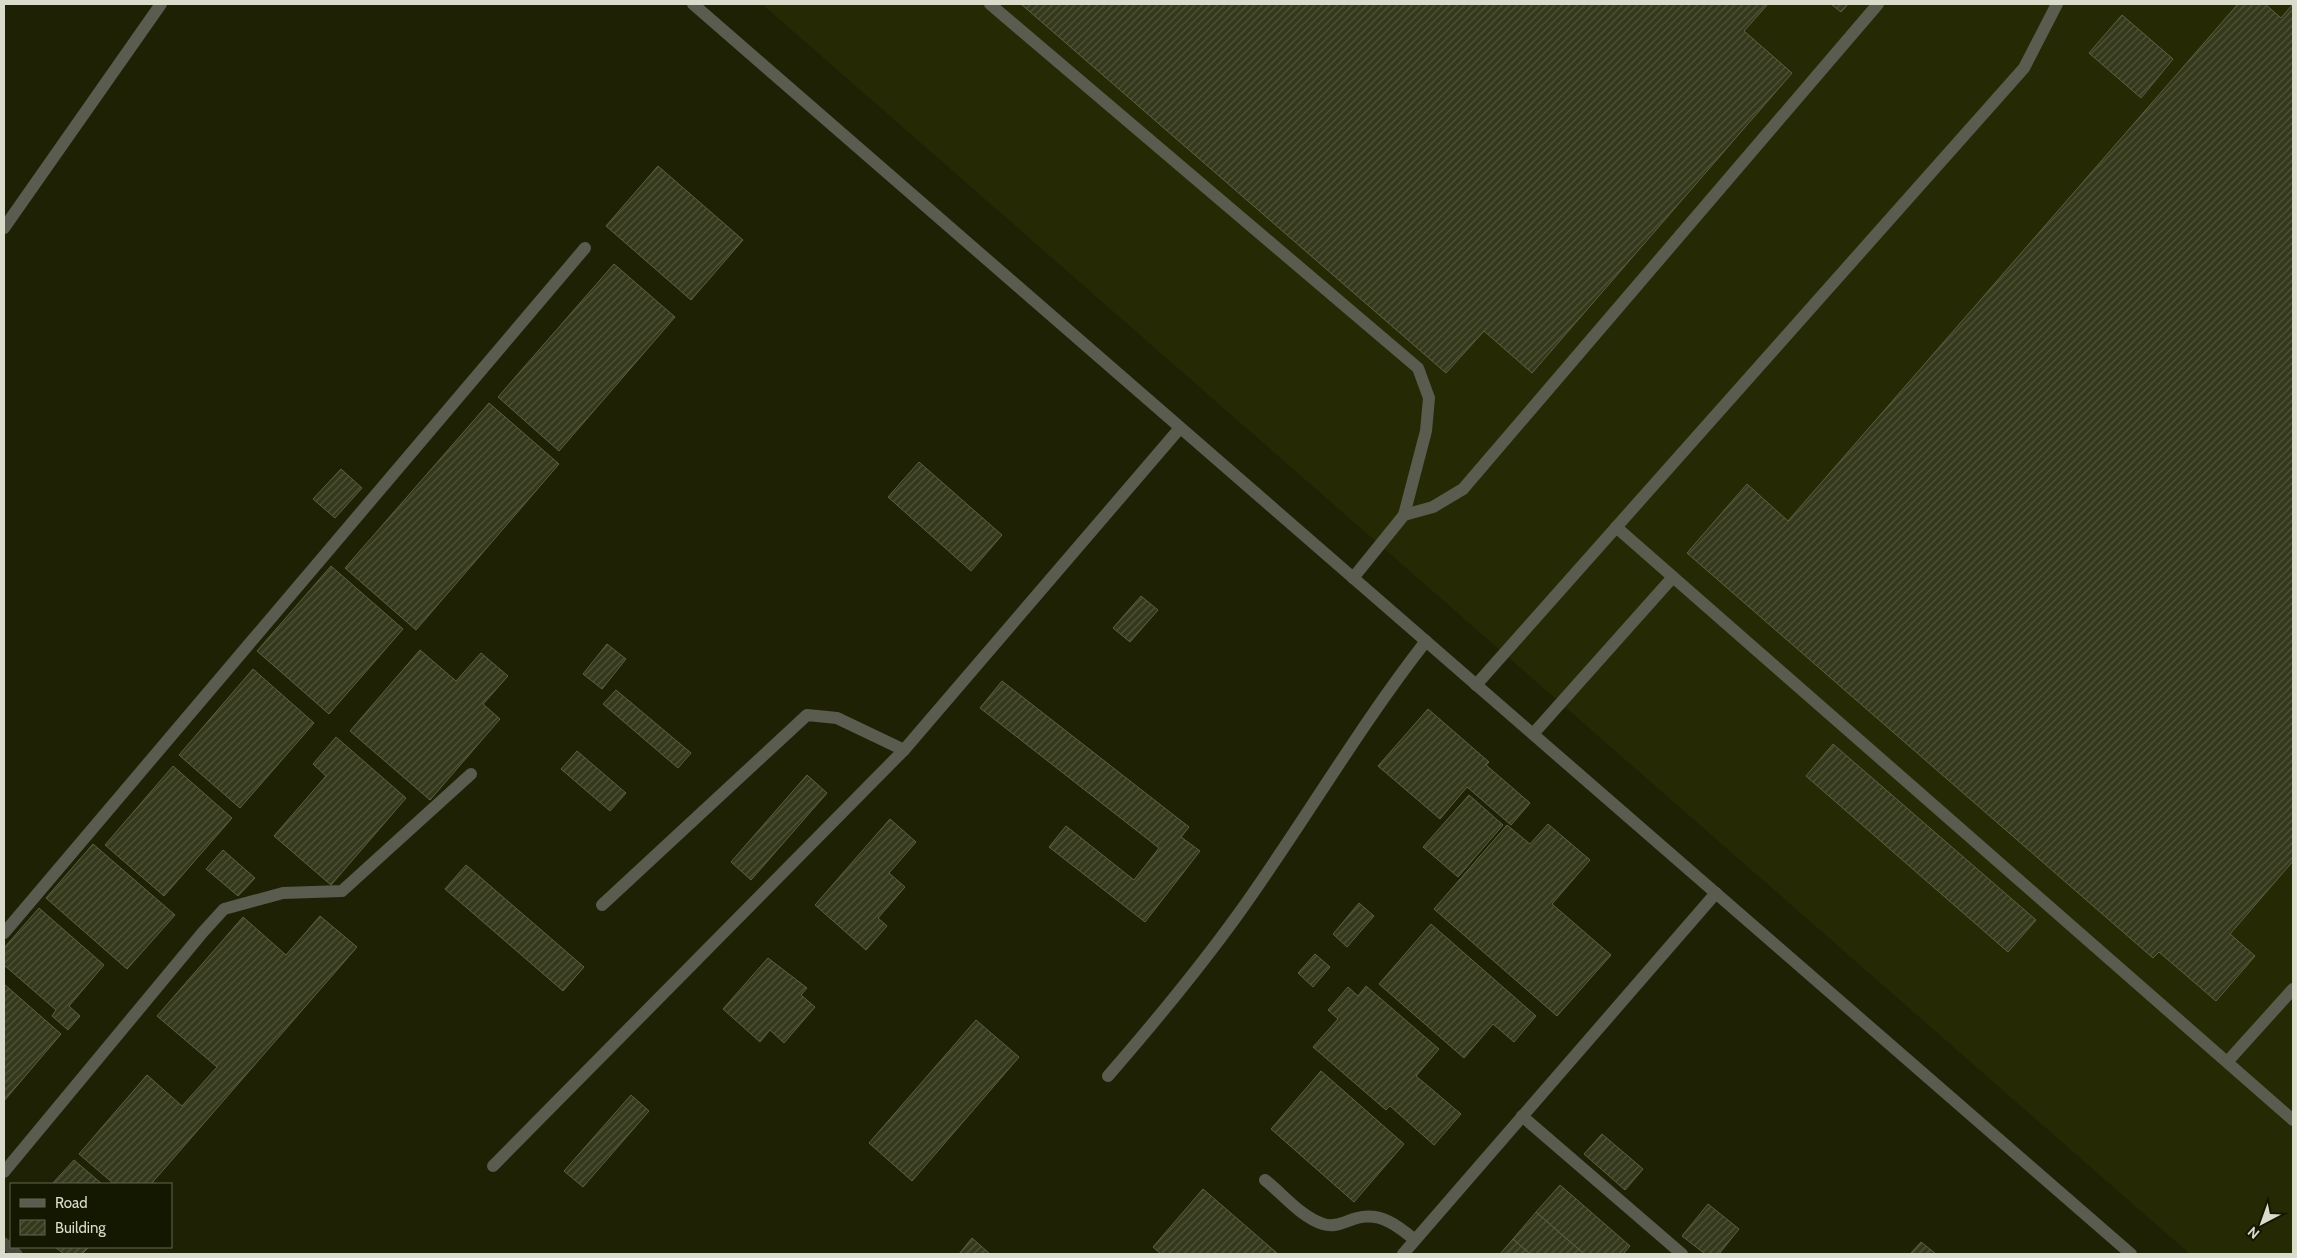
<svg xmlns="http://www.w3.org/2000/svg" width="2297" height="1258" viewBox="0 0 2297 1258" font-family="Cabin,sans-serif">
  <defs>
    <pattern id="building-hatch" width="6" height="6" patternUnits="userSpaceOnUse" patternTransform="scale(1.25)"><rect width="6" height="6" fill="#35391c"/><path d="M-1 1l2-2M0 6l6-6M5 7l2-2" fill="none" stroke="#52553c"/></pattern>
  </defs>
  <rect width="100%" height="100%" fill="#1e2104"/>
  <polygon fill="#262a04" points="762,4 2293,4 2293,1254 2190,1254"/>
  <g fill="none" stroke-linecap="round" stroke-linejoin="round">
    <polyline stroke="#484b3d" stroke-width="11" points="4,1243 17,1254"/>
  </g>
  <g fill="url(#building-hatch)" stroke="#5d6143">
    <polygon points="1021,4 1768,4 1744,31 1792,73 1532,373 1484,331 1446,373"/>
    <polygon points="1831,4 1848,4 1841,12"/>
    <polygon points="2238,4 2265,4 2281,18 2293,4 2293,861 2230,934 2255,956 2216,1001 2159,952 2153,958 1687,553 1747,484 1788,521"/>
    <polygon points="2122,15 2173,59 2141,98 2089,53"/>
    <polygon points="658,166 743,240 691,300 606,226"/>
    <polygon points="614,264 675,317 559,451 498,397"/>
    <polygon points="489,403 559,464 416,630 345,568"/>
    <polygon points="919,462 1002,535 971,571 888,497"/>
    <polygon points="341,469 362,488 335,518 313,499"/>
    <polygon points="331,566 403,629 329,714 257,651"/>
    <polygon points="1141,596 1158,610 1130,642 1113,628"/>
    <polygon points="607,644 626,659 602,689 583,674"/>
    <polygon points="420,650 456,681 481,653 508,676 483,704 500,719 430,800 350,731"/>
    <polygon points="253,669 314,723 240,808 179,755"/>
    <polygon points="1002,681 1189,827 1181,837 1200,851 1145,922 1049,847 1066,826 1134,880 1159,848 980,708"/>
    <polygon points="616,690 691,753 678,768 603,704"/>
    <polygon points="1428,709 1489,762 1486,765 1530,803 1511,825 1467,787 1440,819 1378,766"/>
    <polygon points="336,737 406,798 331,885 274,836 326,776 313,764"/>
    <polygon points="1833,744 2036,920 2008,952 1806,776"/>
    <polygon points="577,751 626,793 610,811 561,769"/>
    <polygon points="173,766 232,818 164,896 105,845"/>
    <polygon points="807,775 827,793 751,880 731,862"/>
    <polygon points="1469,795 1503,825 1458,877 1423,847"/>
    <polygon points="890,819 916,842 889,873 905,887 878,918 887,926 866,950 815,905"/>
    <polygon points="1548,824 1590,860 1552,904 1611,955 1557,1016 1434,909 1507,825 1530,844"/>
    <polygon points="93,844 175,915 127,969 46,898"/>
    <polygon points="223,850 255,878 238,896 206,869"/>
    <polygon points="466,865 584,967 563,991 445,889"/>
    <polygon points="1359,903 1374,916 1347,947 1333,934"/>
    <polygon points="39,908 104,965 69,1006 80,1016 68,1030 52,1016 56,1010 4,965 4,948"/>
    <polygon points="320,916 357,947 151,1184 114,1184 79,1154 147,1075 182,1106 217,1067 157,1016 243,917 286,955"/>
    <polygon points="1431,924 1536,1016 1514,1042 1493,1024 1464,1058 1379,984"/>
    <polygon points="1315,954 1330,967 1313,987 1298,973"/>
    <polygon points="768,958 807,988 801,995 815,1007 784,1043 770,1030 760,1042 723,1009"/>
    <polygon points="4,984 61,1034 4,1101"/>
    <polygon points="1366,986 1439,1049 1416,1076 1461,1114 1434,1145 1390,1106 1386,1110 1313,1047 1338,1019 1328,1010 1348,987 1358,996"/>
    <polygon points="976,1020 1019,1057 912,1181 869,1143"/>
    <polygon points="1321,1071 1404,1144 1354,1202 1271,1129"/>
    <polygon points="631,1095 649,1111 583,1187 564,1171"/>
    <polygon points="1602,1134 1643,1169 1625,1190 1584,1154"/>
    <polygon points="74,1160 102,1184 52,1184"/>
    <polygon points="1560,1185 1630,1246 1623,1254 1584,1254 1536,1212"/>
    <polygon points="1203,1189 1278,1254 1161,1254 1153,1247"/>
    <polygon points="1708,1204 1739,1229 1719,1254 1705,1254 1682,1236"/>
    <polygon points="1536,1212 1584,1254 1530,1254 1513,1239"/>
    <polygon points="972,1238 990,1254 959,1254"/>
    <polygon points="1513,1239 1530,1254 1500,1254"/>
    <polygon points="1921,1242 1936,1254 1910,1254"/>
    <polygon points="55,1247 89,1247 82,1254 64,1254"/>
  </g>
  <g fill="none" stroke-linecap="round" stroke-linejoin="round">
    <g stroke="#595c4e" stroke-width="12">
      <polyline points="990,4 1418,368 1429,398 1426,431 1404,515"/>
      <polyline points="4,228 161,4"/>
      <polyline points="1616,527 2293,1120"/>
      <polyline points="1353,578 1404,515 1433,507 1463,489 1878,4"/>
      <polyline points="1476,685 2024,68 2057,4"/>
      <polyline points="1533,734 1673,577"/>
      <polyline points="602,905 807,715 837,718 904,750"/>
      <polyline points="2228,1061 2293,989"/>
      <path d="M1108 1076C1154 1023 1198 970 1239 913 1303 824 1358 728 1426 641"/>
      <polyline points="493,1166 904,750 1180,428"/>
    </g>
    <g stroke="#595c4e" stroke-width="12">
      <polyline points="693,4 2131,1254"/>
      <polyline points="4,933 585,248"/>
      <polyline points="1522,1116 1682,1254"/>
      <polyline points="4,1172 203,932 224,909 283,893 342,891 471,774"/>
      <path d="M1265 1180C1283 1194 1301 1217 1323 1224 1336 1228 1345 1221 1357 1218 1381 1212 1398 1226 1415 1240"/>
      <polyline points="1403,1254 1716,893"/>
    </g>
  </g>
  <rect width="2297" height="1258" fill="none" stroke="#d9dccb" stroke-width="10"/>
  <rect x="10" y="1183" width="162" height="65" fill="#151800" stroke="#636651"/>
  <rect x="20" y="1199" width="25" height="8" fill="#595c4e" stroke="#636651"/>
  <text x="55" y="1208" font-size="15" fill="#d9dccb">Road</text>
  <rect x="20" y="1220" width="25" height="15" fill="url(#building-hatch)" stroke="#636651"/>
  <text x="55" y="1233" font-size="15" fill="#d9dccb">Building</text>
  <g transform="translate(2262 1223) rotate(221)" stroke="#151800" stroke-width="4" paint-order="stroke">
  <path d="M0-4L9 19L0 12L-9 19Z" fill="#d9dccb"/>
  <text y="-8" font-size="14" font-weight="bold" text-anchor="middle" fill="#d9dccb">N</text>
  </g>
</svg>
